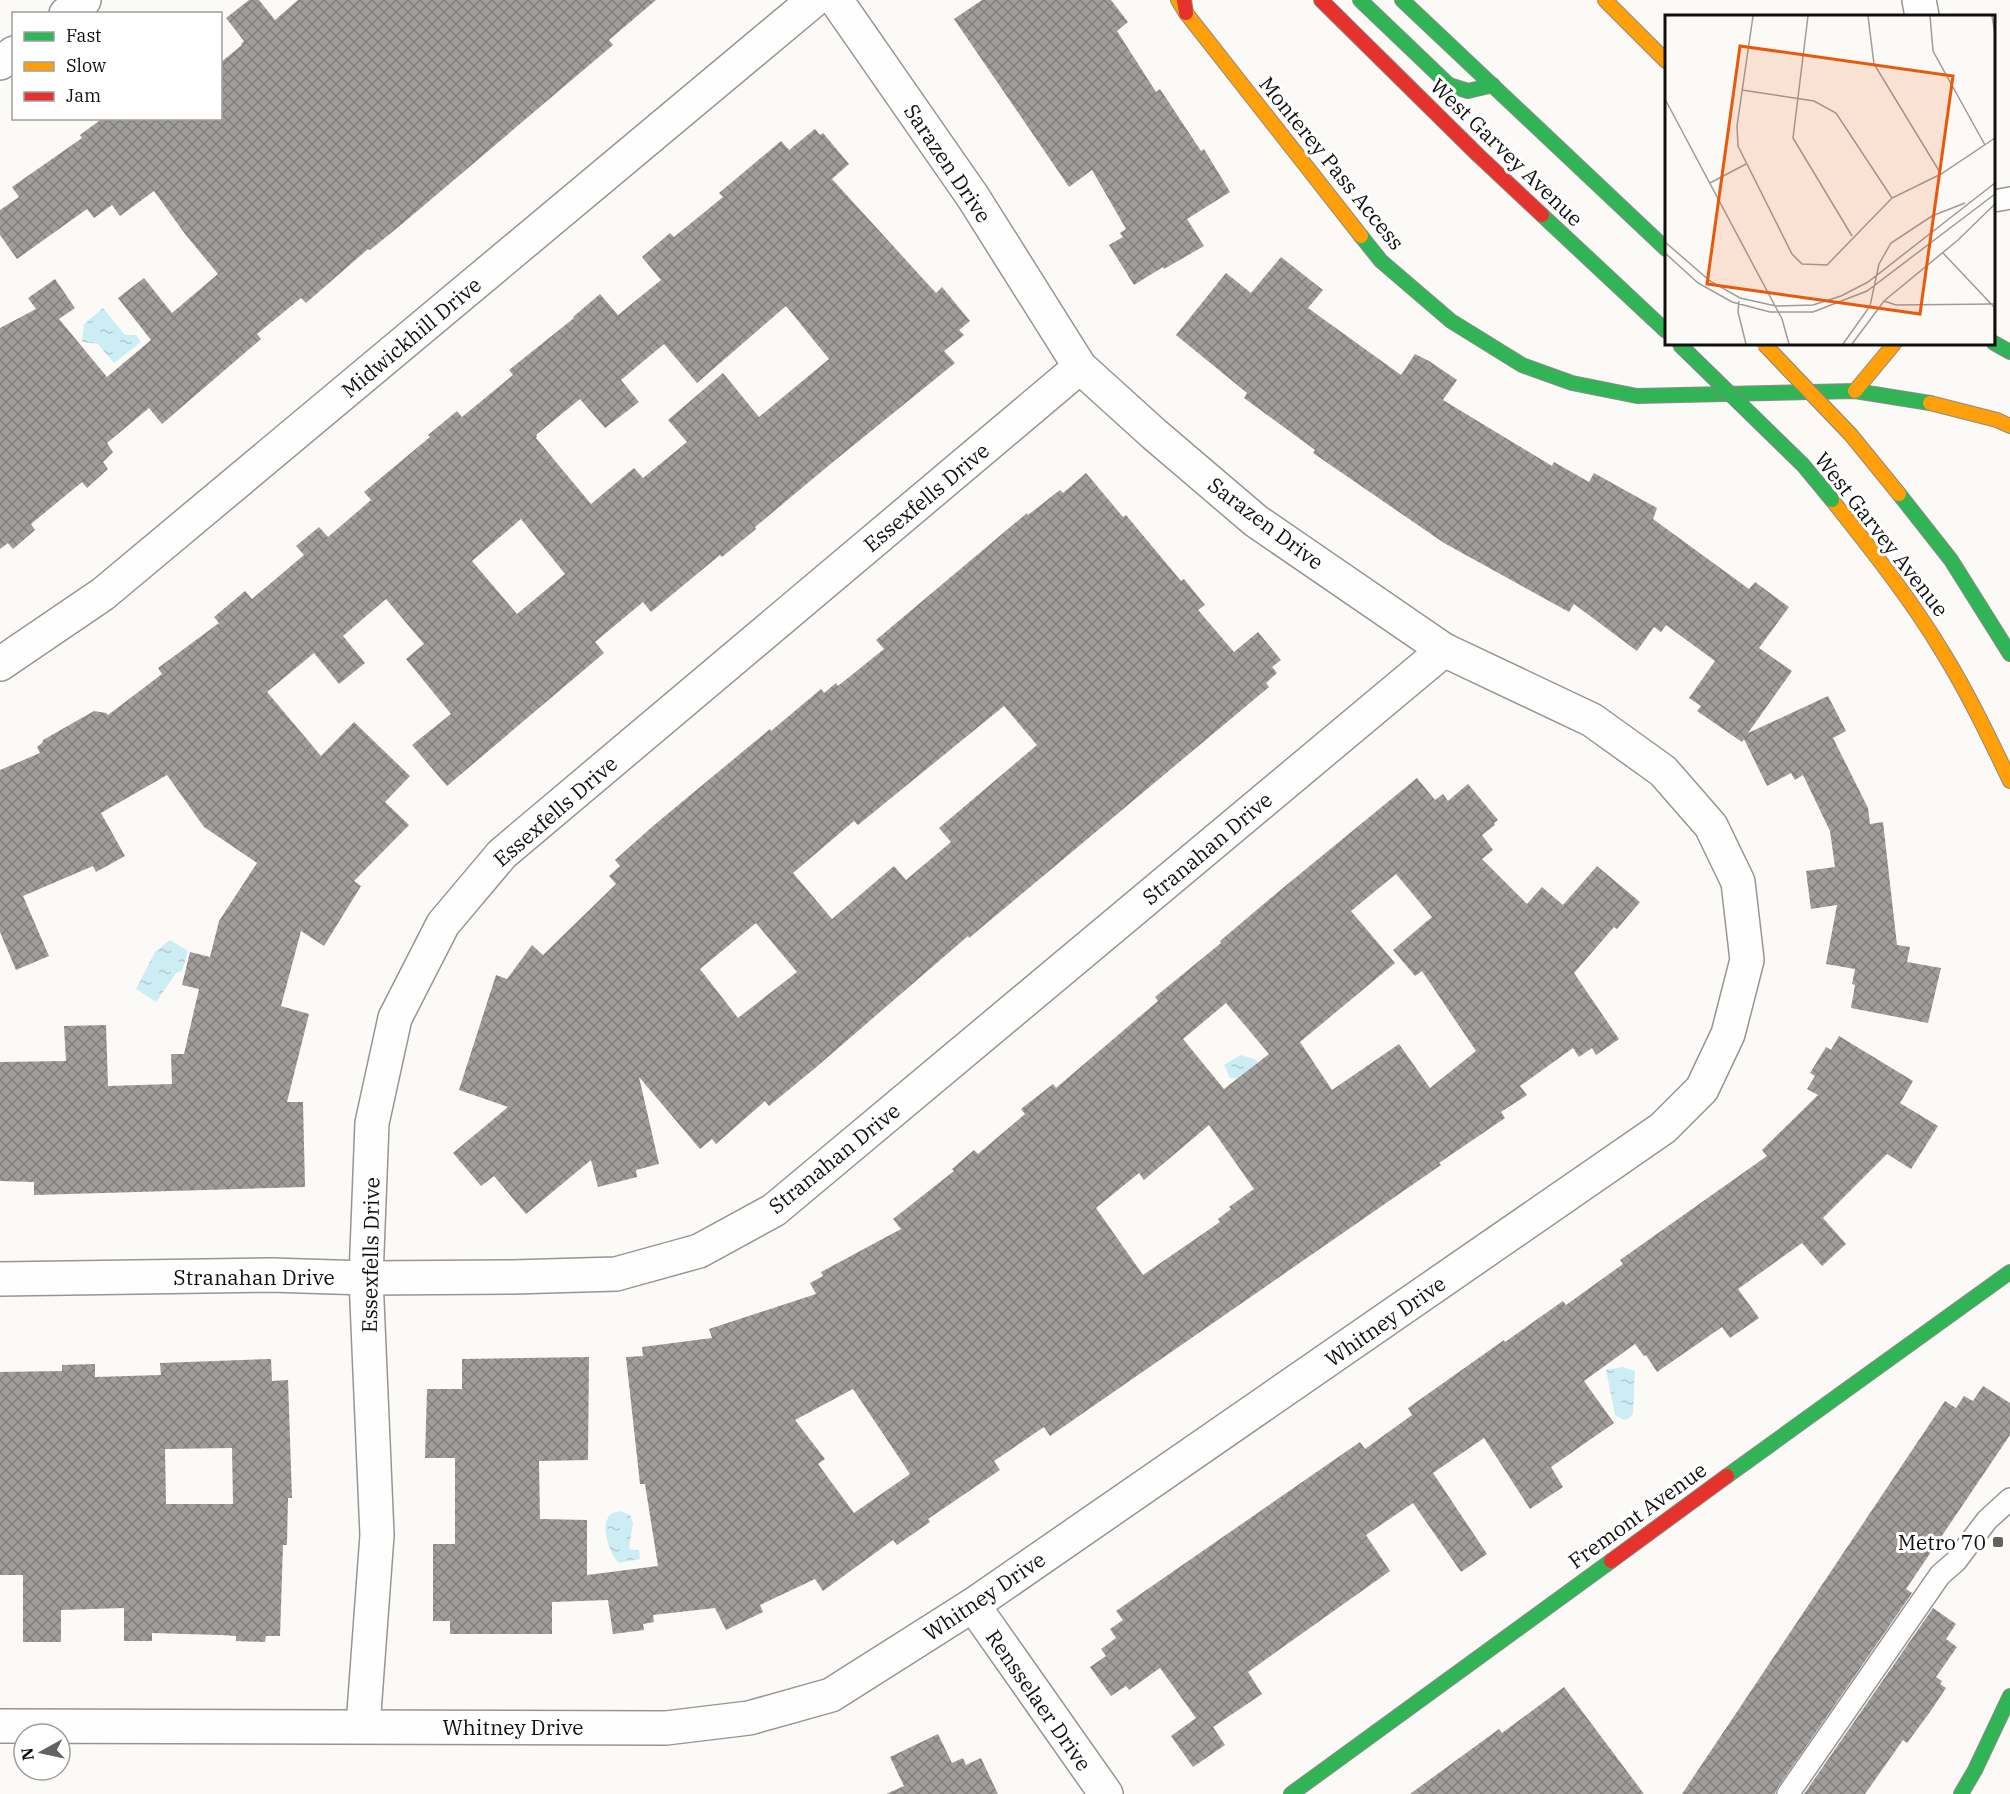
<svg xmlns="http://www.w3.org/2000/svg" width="2010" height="1794" viewBox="0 0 2010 1794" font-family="'IBM Plex Serif',serif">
  <defs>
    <pattern id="water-ripples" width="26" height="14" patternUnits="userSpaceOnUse" patternTransform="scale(1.5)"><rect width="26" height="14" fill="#cdedf5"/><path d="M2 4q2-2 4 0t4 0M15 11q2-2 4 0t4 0" fill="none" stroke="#afcad1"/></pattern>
    <pattern id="building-cross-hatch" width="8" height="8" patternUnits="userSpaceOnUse" patternTransform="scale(1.5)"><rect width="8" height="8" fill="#a09d9b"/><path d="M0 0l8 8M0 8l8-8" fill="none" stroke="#817f7d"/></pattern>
  </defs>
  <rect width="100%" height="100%" fill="#fcfaf6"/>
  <g fill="url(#water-ripples)">
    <polygon points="103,308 125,335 136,335 141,342 114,363 98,344 82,342 84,324"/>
    <polygon points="170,940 188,951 182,971 176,973 156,1002 136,989 155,952"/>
    <polygon points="1240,1055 1255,1059 1276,1088 1243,1078 1230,1078 1224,1065"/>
    <polygon points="1622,1367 1635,1371 1633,1414 1628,1419 1624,1420 1615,1415 1606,1370"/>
    <path d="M620 1511 630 1515 633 1523 629 1549 639 1550 640 1559 619 1563C610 1555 601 1529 608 1518 610 1513 616 1512 620 1511Z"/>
  </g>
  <g fill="url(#building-cross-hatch)" fill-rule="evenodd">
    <polygon points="249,0 259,0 275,20 298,0 656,0 609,40 613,45 402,224 370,250 368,249 306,303 301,298 257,334 261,339 162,424 149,408 107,443 113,452 103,462 108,469 87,488 82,482 31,524 35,530 13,549 8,543 0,549 0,328 36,309 28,298 55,279 75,308 59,319 107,377 151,340 118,298 144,278 172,313 218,274 185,234 154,191 120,216 112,205 94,218 87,209 17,259 0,235 0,210 19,197 12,187 82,138 80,135 103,118 220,118 220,63 242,45 241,44 244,41 226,18"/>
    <polygon points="982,0 1111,0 1128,22 1117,31 1156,92 1160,89 1201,151 1204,149 1230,192 1187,219 1204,246 1164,269 1163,267 1134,285 1109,245 1123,237 1120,233 1126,229 1092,170 1069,187 954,19"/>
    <path d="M815 129 820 135 823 133 849 164 832 179 936 293 942 287 970 321 959 330 964 335 944 351 955 363 833 462 755 527 756 529 722 557 720 555 651 612 643 602 595 642 604 653 447 786 412 745 451 714 406 659 424 644 386 599 343 636 365 663 339 684 314 653 267 692 321 756 354 722 410 776 385 802 409 825 354 881 361 886 324 946 301 931 281 1006 309 1014 287 1102H303L305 1187 34 1195V1182L0 1181V1062L66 1061 64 1026 106 1025 108 1086 172 1084 171 1054H184L199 989 182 985 190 952 210 957 219 921 257 863 204 827 167 775 101 813 125 856 96 872 93 866 23 896 49 956 16 970 0 932V770L40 753 37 747 42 743 43 740 94 711 106 713 108 715 162 674 158 668 219 623 214 617 245 591 252 599 304 555 296 546 319 527 328 537 371 500 364 492 430 437 428 435 457 411 462 417 513 375 509 370 574 318 573 317 600 294 618 315 661 280 642 257 670 233 674 237 723 197 719 193 781 141 789 150ZM786 306 829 359 759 417 723 373 668 420 687 442 643 478 634 468 591 504 536 438 537 436 536 435 580 399 605 428 639 402 621 380 664 344 697 383ZM521 519 565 574 517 614 472 561Z"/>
    <polygon points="1281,257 1323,290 1308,308 1401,375 1415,354 1429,361 1457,380 1443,400 1552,466 1554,462 1589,482 1594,473 1657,508 1653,519 1749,589 1755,582 1789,607 1759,648 1792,671 1748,733 1828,696 1846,731 1833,738 1868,808 1870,824 1883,822 1897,945 1910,947 1907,962 1941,968 1928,1023 1851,1008 1855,985 1852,984 1855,969 1826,964 1837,905 1811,909 1806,871 1835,867 1830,831 1803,775 1795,780 1791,773 1767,786 1744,739 1742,742 1697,711 1701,706 1689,698 1715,661 1666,625 1661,632 1654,627 1637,651 1574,604 1569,612 1444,543 1313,453 1315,450 1244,398 1247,393 1176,335 1226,273 1251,293"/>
    <path d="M1086 473 1123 517 1126 515 1181 581 1184 579 1205 605 1198 610 1234 652 1258 632 1281 660 1272 667 1277 673 1266 683 1269 687 969 938 968 936 814 1069 769 1106 765 1101 716 1144 712 1139 700 1149 639 1077 659 1164 636 1170 637 1177 598 1187 591 1160 526 1214 494 1176 481 1186 453 1153 508 1107 459 1090 496 975 507 979 532 945 543 955 616 884 609 876 620 866 615 860 653 826 770 729 771 731 821 689 824 693 836 683 838 686 884 649 876 640 1027 513 1028 515 1060 490 1063 493ZM1004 706 1037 745 939 828 951 842 906 880 894 866 832 919 793 873 854 821 858 825ZM756 923 797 972 738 1018 700 969Z"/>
    <path d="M1417 778 1435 800 1443 794 1448 801 1468 784 1498 820 1494 823 1495 825 1482 835 1493 850 1482 859 1527 904 1542 887 1563 905 1597 866 1640 902 1617 929 1614 927 1574 973 1619 1039 1596 1055 1592 1048 1579 1057 1573 1048 1520 1086 1527 1095 1501 1112 1505 1118 1439 1163 1441 1165 1050 1436 1044 1427 994 1461 1000 1470 928 1519 930 1522 897 1545 893 1540 823 1591 815 1579 760 1605 763 1612 726 1630 715 1608 653 1615 654 1622 643 1624 644 1630 613 1634 608 1600 552 1602V1634H450V1621H433V1544H455V1458H425L427 1389H462V1359L589 1357 588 1460 539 1461 540 1519 587 1520V1575L658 1566 645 1484H640L626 1357 643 1356 642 1347 712 1338 709 1329 816 1294 810 1283 823 1276 821 1272 901 1229 893 1219 954 1171 952 1169 974 1150 978 1154 1025 1114 1021 1109 1053 1084 1056 1088 1158 1001 1155 997 1221 943 1220 941 1278 892ZM1396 874 1432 917 1393 950 1415 976 1422 971 1476 1051 1430 1088 1399 1044 1332 1090 1300 1042 1395 963 1351 911ZM1226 1003 1269 1054 1224 1089 1183 1039ZM1209 1125 1254 1189 1229 1207 1231 1209 1218 1219 1220 1222 1143 1275 1096 1208 1139 1173 1144 1180ZM853 1389 910 1474 854 1513 818 1464 825 1459 795 1420Z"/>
    <polygon points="1839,1036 1913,1081 1900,1103 1938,1126 1911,1169 1887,1154 1823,1218 1846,1244 1822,1266 1802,1243 1738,1289 1759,1318 1730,1338 1722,1327 1657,1372 1646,1355 1644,1356 1635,1344 1584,1381 1614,1423 1551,1467 1563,1487 1530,1509 1484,1438 1433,1473 1487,1554 1461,1572 1413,1503 1366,1535 1390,1571 1248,1672 1262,1694 1213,1727 1225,1745 1193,1767 1171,1736 1196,1718 1160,1668 1129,1690 1126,1686 1111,1696 1090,1667 1106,1656 1101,1649 1116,1638 1110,1629 1123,1620 1116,1611 1360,1442 1365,1449 1412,1415 1408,1408 1504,1340 1505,1342 1563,1301 1566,1305 1623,1264 1620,1260 1767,1156 1762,1150 1818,1095 1807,1089 1815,1076 1810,1073 1826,1047 1831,1050"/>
    <path d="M271 1359 272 1381 288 1380 292 1498H288L287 1545H283L280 1636H266L265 1642 236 1641V1636L221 1635 152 1633V1641H124V1608L61 1610V1642H23V1575H0V1372L62 1371V1365L95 1364V1377L161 1375 160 1363ZM232 1448 233 1504H166L165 1449Z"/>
    <polygon points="1983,1386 2010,1403 2010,1435 1906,1589 1912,1593 1778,1787 1775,1794 1682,1794 1945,1401 1956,1408 1964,1396 1973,1401"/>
    <polygon points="1933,1608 1956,1624 1946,1639 1957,1647 1936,1677 1942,1681 1940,1684 1946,1688 1930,1712 1907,1743 1903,1740 1865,1794 1804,1794"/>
    <polygon points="1564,1687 1644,1794 1410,1794 1499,1729 1502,1733"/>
    <polygon points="938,1734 952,1763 963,1758 966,1765 981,1758 998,1794 886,1794 904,1786 890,1757"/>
  </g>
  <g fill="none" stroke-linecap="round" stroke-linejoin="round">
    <defs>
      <g id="lane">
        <polyline points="1994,201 2010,198"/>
        <polyline points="1788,1794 1940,1575 1956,1561 1987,1520 2010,1499"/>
      </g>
      <g id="street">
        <polyline points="1919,0 1922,16"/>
        <polyline points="66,14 84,0"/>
        <polyline points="0,63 14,53"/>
        <polyline points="0,664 103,594 814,0"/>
        <polyline points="0,1279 271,1275 366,1278 513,1277 616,1274 699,1251 774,1210 1444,650"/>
        <polyline points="973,1605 1106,1794"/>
        <polyline points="0,1726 666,1728 749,1718 831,1695 973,1605 1663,1128 1702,1089 1728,1034 1747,960 1738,882 1711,826 1663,771 1592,720 1444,650 1256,521 1154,434 1080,367 973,197 836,0"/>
        <polyline points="363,1726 377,1535 366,1278 372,1123 395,1018 443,924 502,854 1080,367"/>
      </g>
      <g id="fast">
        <polyline points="1360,0 1449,85 1468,91 1493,85"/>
        <polyline points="1402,0 1666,249"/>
        <polyline points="1542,215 1666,331"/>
        <polyline points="1361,236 1381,261 1451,321 1522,365 1572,383 1637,396 1855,391 1930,403"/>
        <polyline points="1994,343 2010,352"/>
        <polyline points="1899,494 1951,560 2010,654"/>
        <polyline points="1727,1476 2010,1272"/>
        <polyline points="1291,1794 1611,1561"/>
        <polyline points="1961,1794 1975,1770 2010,1696"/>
      </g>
      <g id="slow">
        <polyline points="1178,0 1186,13 1361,236"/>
        <polyline points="1605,0 1666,61"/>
        <polyline points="1855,391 1894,344"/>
        <polyline points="1930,403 1997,420 2010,426"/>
        <path d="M1832 500C1871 549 1910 598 1942 651 1968 693 1989 737 2010 781"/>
      </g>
      <g id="jam">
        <polyline points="1184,0 1186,13"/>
        <polyline points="1321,0 1478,155 1542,215"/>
        <polyline points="1611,1561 1727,1476"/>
      </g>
    </defs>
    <use href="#lane" stroke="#969594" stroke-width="24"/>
    <use href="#street" stroke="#969594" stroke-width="36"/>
    <use href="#fast" stroke="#8d8c8a" stroke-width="16"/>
    <use href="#slow" stroke="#8d8c8a" stroke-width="16"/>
    <use href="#jam" stroke="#8d8c8a" stroke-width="16"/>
    <use href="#lane" stroke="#fffefe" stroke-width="21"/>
    <use href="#street" stroke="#fffefe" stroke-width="33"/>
    <use href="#fast" stroke="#30b455" stroke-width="14"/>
    <use href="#slow" stroke="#ff9f0a" stroke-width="14"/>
    <use href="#jam" stroke="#e5322d" stroke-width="14"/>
    <defs>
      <polyline id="fast-bridge" points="1679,344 1803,465 1832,500"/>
      <polyline id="slow-bridge" points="1764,344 1851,435 1899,494"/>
    </defs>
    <use href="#fast-bridge" stroke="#848381" stroke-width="16" stroke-linecap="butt"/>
    <use href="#slow-bridge" stroke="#848381" stroke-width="16" stroke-linecap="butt"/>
    <use href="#fast-bridge" stroke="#30b455" stroke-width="14"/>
    <use href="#slow-bridge" stroke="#ff9f0a" stroke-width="14"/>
  </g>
  <rect fill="#636260" stroke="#fff" stroke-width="2" x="1992" y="1536" width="12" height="12" rx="3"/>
  <g text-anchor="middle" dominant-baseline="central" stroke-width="6" stroke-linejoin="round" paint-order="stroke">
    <g font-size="21" fill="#101010" stroke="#fff">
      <text transform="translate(1507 152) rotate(44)">West Garvey Avenue</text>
      <text transform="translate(948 163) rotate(56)">Sarazen Drive</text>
      <text transform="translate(1332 163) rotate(51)">Monterey Pass Access</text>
      <text transform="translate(411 337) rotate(-40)">Midwickhill Drive</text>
      <text transform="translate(926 497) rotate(-40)">Essexfells Drive</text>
      <text transform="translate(1266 523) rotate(37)">Sarazen Drive</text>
      <text transform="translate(1882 534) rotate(52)">West Garvey Avenue</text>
      <text transform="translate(555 811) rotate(-41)">Essexfells Drive</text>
      <text transform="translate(1207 848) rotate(-40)">Stranahan Drive</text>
      <text transform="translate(834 1158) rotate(-39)">Stranahan Drive</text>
      <text transform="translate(370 1255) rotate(-89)">Essexfells Drive</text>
      <text x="254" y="1277">Stranahan Drive</text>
      <text transform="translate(1385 1321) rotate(-35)">Whitney Drive</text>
      <text transform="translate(1637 1515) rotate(-36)">Fremont Avenue</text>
      <text transform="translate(984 1596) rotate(-34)">Whitney Drive</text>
      <text transform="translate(1039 1700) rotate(55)">Rensselaer Drive</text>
      <text x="513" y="1727">Whitney Drive</text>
    </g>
    <g font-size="21" fill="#101010" stroke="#fff" text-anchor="end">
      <text x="1986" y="1542">Metro 70</text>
    </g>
  </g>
  <g transform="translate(1665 15)">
    <rect width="330" height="330" fill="#fcfaf6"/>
    <path fill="none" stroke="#9e9c9a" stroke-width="1.5" d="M88 1 72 111 73 131 127 239 137 249 162 250 227 183 276 159 330 123M143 1 128 123 187 221M203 1 209 49 276 159M265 1 268 36 320 130M327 1 330 19M77 75 149 86 171 98 227 183M0 84 117 304 124 329M45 168 81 149M0 227 45 266 75 283 111 291 148 290 176 281 203 267 330 168M0 238 33 268 67 287 105 297H148L202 276 330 179M278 238 329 292V329M74 286 73 297 81 329M219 286 231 290 330 289M178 329 205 291 214 249 226 228 267 201 300 188M187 329 219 286 293 225 330 189"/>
    <path fill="#e8590c" fill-opacity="0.15" stroke="#e8590c" stroke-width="3" d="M75 31 288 61 255 299 42 269Z"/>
    <rect width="330" height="330" fill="none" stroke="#101010" stroke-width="3"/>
  </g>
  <rect x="12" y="12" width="210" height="108" fill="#ffffff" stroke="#9f9f9f" stroke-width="1.5"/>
  <rect x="24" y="32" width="30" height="9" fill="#30b455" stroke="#9f9f9f" stroke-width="1.5"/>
  <text x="66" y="42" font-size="18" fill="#101010">Fast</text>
  <rect x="24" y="62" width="30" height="9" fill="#ff9f0a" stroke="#9f9f9f" stroke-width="1.5"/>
  <text x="66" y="72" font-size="18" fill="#101010">Slow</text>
  <rect x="24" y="92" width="30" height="9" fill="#e5322d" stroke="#9f9f9f" stroke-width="1.5"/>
  <text x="66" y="102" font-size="18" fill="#101010">Jam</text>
  <g transform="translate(42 1752) rotate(262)"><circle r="28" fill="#ffffff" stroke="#9f9f9f" stroke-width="1.5"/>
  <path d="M0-4.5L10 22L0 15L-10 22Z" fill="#636260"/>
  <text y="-9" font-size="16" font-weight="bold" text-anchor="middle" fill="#101010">N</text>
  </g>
</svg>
